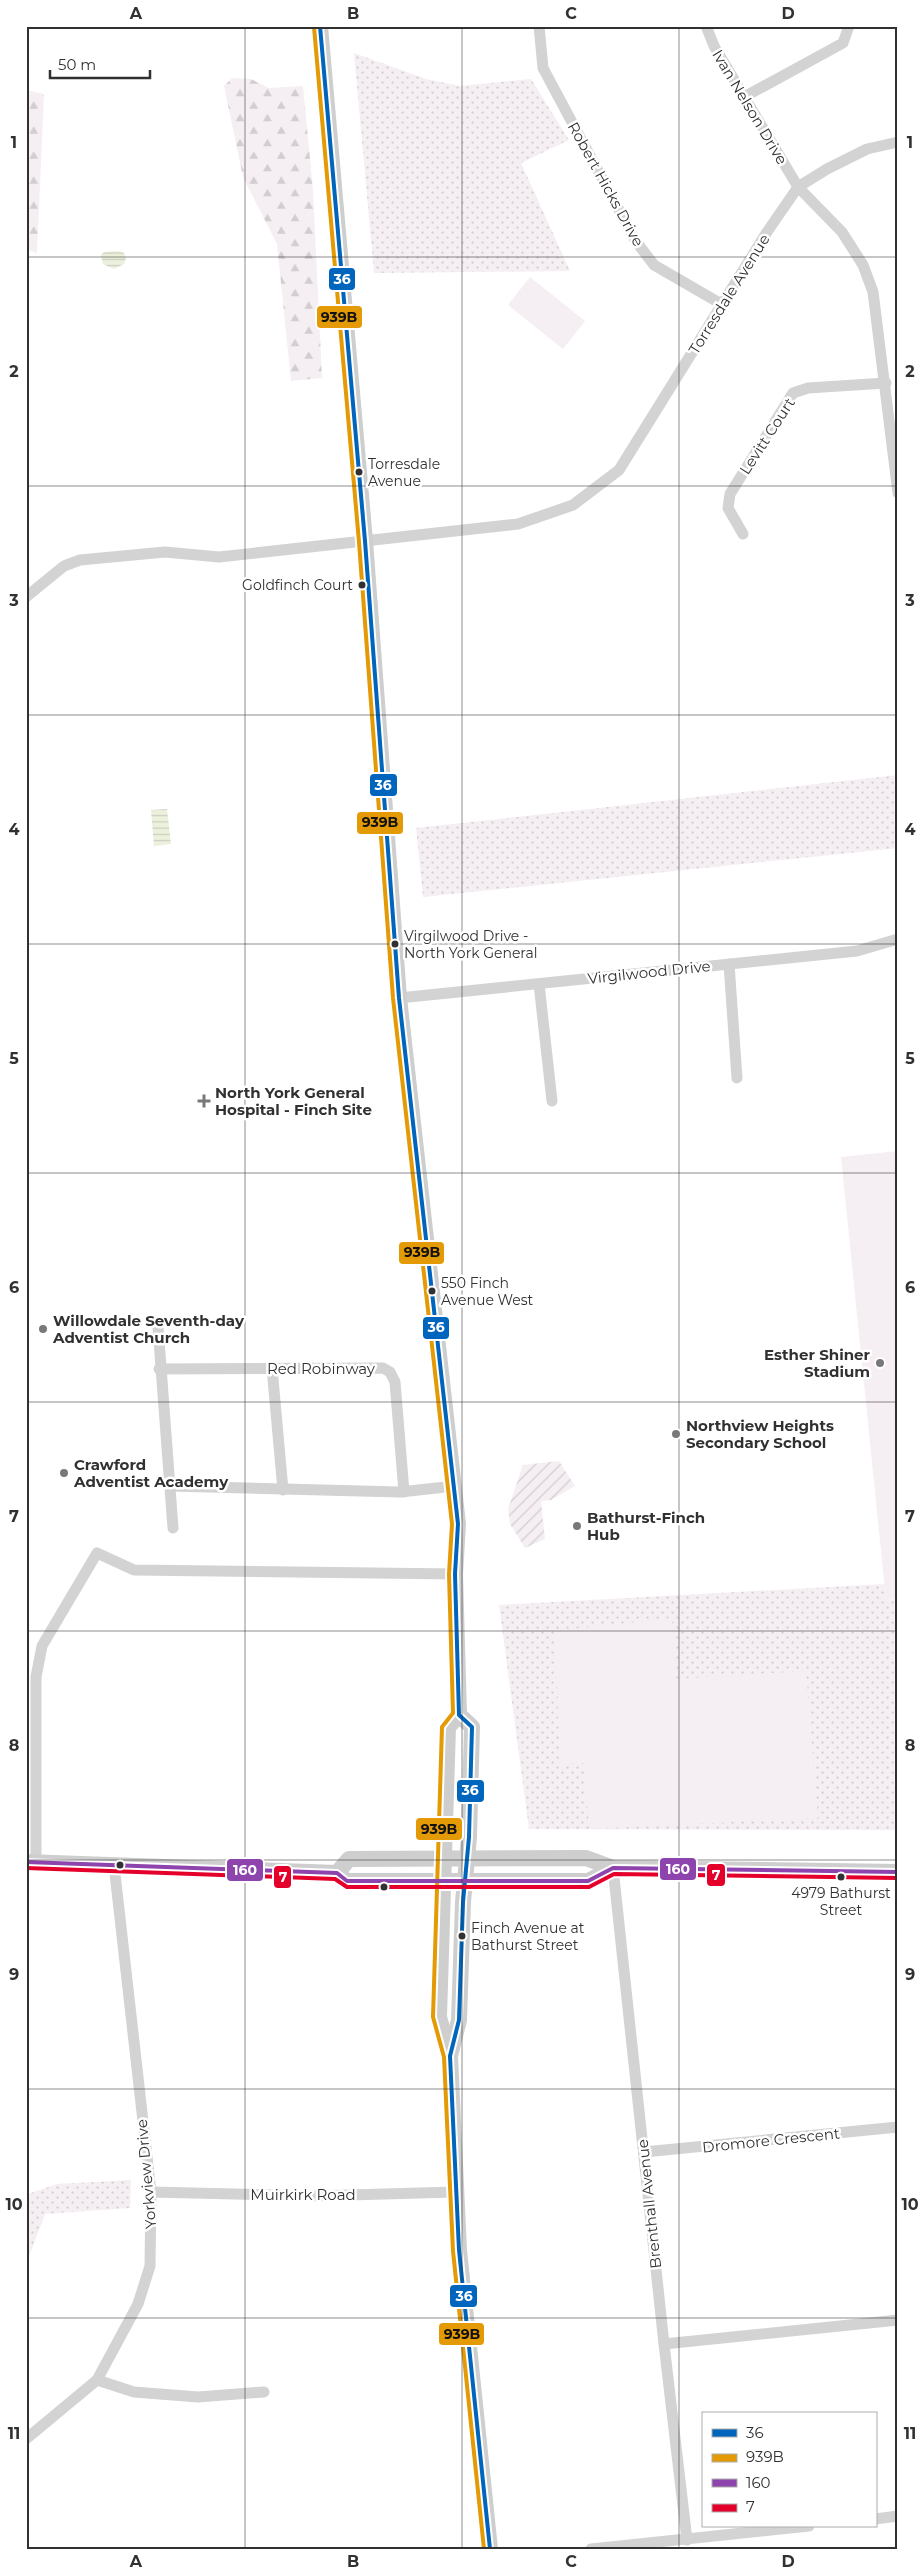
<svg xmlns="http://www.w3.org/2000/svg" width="924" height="2575" viewBox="0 0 924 2575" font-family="Montserrat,sans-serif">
  <defs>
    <pattern id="grass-dots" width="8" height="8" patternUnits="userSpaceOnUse" patternTransform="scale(1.25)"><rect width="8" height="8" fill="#f5eef3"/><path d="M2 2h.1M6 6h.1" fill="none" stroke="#d2cdd1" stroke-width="1.8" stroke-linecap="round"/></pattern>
    <pattern id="forest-firs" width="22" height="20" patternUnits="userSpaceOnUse" patternTransform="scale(1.25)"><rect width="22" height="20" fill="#f5eef3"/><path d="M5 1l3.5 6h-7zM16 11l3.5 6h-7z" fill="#d2cdd1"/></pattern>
    <pattern id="garden-furrows" width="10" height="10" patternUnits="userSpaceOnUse" patternTransform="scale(1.25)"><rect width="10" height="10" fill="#f5eef3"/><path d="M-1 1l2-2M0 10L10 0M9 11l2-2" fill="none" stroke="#d2cdd1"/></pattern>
    <pattern id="water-rules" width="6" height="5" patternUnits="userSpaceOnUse" patternTransform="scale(1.25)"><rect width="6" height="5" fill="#ecf1dd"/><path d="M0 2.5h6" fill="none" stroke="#cbcfbe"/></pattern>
  </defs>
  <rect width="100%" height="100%" fill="#fff"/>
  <g fill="url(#grass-dots)">
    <polygon points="354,53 426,79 460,86 531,79 569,140 521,163 570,271 374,273"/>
    <polygon points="898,775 898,848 423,897 416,828"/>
    <polygon points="885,1584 886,1600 898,1599 898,1830 529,1829 499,1605"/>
    <polygon points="131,2180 130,2208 45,2214 26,2264 26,2196 28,2194 57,2184"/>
  </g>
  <g fill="url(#forest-firs)">
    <polygon points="232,78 251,79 269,88 303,86 313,190 322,378 291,381 277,244 243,177 224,86"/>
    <polygon points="26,90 44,94 37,253 26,249"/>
  </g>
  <polygon fill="url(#garden-furrows)" points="559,1461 575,1486 551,1500 541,1501 545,1539 525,1548 510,1524 508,1509 523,1465"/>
  <g fill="#f5eef3">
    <polygon points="530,277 585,321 563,349 508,305"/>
    <polygon points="898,1151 898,1599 886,1600 841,1157"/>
    <polygon points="672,1618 677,1667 672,1679 806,1671 818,1818 589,1829 584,1763 560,1764 555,1631"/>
  </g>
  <g fill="url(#water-rules)">
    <polygon points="119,251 124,253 126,258 124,264 114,269 103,264 101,255 104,252"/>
    <polygon points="167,809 171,844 154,846 151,810"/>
  </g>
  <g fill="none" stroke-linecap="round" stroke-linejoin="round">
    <g stroke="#d3d3d3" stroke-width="11">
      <polyline points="539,26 543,68 635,240 654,265 723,305"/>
      <polyline points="706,26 714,46 798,187 842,232 863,265 873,292 898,493"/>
      <polyline points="744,97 843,43 849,26"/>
      <polyline points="743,534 728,508 730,494 793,393 808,388 886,383"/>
      <polyline points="26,597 64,566 80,560 165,552 219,557 518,524 573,505 619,470 767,232 798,187 827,169 867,149 898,142"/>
      <polyline points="729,964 737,1078"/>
      <polyline points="539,984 552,1101"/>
      <polyline points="399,998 857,951 898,939"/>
      <polyline points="158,1327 173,1528"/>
      <polyline points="272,1368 283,1490"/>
      <polyline points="159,1369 383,1368 390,1372 395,1382 404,1492"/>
      <polyline points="169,1486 400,1492 455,1486"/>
      <polyline points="36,1862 36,1677 42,1646 97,1553 134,1570 455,1574"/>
      <polyline points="613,1868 664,2344 687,2540"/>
      <polyline points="644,2152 898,2127"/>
      <polyline points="151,2192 313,2196 455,2192"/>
      <polyline points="664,2344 898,2320"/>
      <polyline points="97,2380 134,2392 198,2397 264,2392"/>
      <polyline points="26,2439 97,2380 138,2304 150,2266 151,2192 114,1865"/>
      <polyline points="875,2519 898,2516"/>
      <polyline points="591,2549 809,2526"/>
    </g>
    <g stroke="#cecece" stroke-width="16">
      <polyline points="320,26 365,541 399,998 458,1524 455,1574 459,1715 448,1727 439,2017 450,2056 459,2250 490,2549"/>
      <polyline points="26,1862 337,1873 347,1881 588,1881 613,1868"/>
      <polyline points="337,1873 349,1859 586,1858 613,1868 898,1872"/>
      <polyline points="450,2056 459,2020 463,1902 469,1837 472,1727 459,1715"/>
    </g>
    <defs>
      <polyline id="bus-1" points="320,26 365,541 399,998 458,1524 455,1574 459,1715 472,1727 469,1837 463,1902 459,2020 450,2056 459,2250 490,2549"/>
      <polyline id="bus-2" points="314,27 359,542 393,998 452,1524 449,1574 453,1713 442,1727 433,2017 444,2057 453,2251 484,2549"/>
      <polyline id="bus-3" points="26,1862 337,1873 347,1881 588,1881 613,1868 898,1872"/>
      <polyline id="bus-4" points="26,1868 335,1879 347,1887 589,1887 614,1874 898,1878"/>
    </defs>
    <use href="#bus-1" stroke="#fff" stroke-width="8"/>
    <use href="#bus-2" stroke="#fff" stroke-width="8"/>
    <use href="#bus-3" stroke="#fff" stroke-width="8"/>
    <use href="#bus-4" stroke="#fff" stroke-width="8"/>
    <use href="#bus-1" stroke="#0065bd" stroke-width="4"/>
    <use href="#bus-2" stroke="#e39a05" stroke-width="4"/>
    <use href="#bus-3" stroke="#8e44ad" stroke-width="4"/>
    <use href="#bus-4" stroke="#e4002b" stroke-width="4"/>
  </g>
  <path fill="none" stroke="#313131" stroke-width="1" stroke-opacity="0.55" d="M245 26V2549M462 26V2549M679 26V2549M26 257H898M26 486H898M26 715H898M26 944H898M26 1173H898M26 1402H898M26 1631H898M26 1860H898M26 2089H898M26 2318H898"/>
  <g fill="#313131" stroke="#fff" stroke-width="2">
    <circle cx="359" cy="472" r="4.5"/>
    <circle cx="362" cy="585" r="4.5"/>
    <circle cx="395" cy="944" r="4.5"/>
    <circle cx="432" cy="1291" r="4.5"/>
    <circle cx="120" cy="1865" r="4.5"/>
    <circle cx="841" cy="1877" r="4.5"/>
    <circle cx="384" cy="1887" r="4.5"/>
    <circle cx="462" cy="1936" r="4.5"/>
  </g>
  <g fill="#797979" stroke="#fff" stroke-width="2">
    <path d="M201.5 1093.5h5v5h5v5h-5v5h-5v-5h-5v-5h5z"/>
    <circle cx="43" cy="1329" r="5"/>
    <circle cx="880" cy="1363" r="5"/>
    <circle cx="676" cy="1434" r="5"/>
    <circle cx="64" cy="1473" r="5"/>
    <circle cx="577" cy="1526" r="5"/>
  </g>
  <g text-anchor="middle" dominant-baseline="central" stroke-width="5" stroke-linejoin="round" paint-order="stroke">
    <g font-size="14" fill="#313131" stroke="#fff" text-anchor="start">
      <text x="368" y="464">Torresdale<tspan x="368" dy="17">Avenue</tspan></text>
      <text x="353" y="585" text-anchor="end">Goldfinch Court</text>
      <text x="404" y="936">Virgilwood Drive -<tspan x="404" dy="17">North York General</tspan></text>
      <text x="441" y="1283">550 Finch<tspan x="441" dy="17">Avenue West</tspan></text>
      <text x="841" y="1893" text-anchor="middle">4979 Bathurst<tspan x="841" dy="17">Street</tspan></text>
      <text x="471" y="1928">Finch Avenue at<tspan x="471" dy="17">Bathurst Street</tspan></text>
    </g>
    <g font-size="15" fill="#313131" stroke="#fff">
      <text transform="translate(750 107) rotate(59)">Ivan Nelson Drive</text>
      <text transform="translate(606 184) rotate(61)">Robert Hicks Drive</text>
      <text transform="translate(729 294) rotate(-58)">Torresdale Avenue</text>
      <text transform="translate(767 436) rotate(-57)">Levitt Court</text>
      <text transform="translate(649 972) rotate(-6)">Virgilwood Drive</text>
      <text x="321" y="1368">Red Robinway</text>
      <text transform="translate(771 2140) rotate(-6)">Dromore Crescent</text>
      <text transform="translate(146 2174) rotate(-95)">Yorkview Drive</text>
      <text x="303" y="2194">Muirkirk Road</text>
      <text transform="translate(649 2204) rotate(-96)">Brenthall Avenue</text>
    </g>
    <g font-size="15" font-weight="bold" fill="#313131" stroke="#fff" text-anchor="start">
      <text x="215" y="1092">North York General<tspan x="215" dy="17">Hospital - Finch Site</tspan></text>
      <text x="53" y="1320">Willowdale Seventh-day<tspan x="53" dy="17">Adventist Church</tspan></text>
      <text x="870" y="1354" text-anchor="end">Esther Shiner<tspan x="870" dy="17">Stadium</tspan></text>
      <text x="686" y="1425">Northview Heights<tspan x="686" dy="17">Secondary School</tspan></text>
      <text x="74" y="1464">Crawford<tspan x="74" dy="17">Adventist Academy</tspan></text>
      <text x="587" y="1517">Bathurst-Finch<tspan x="587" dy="17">Hub</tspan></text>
    </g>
  </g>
  <g stroke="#fff" stroke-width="2">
    <rect x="328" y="267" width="28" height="24" rx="5" fill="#0065bd"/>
    <rect x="316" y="305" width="47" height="24" rx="5" fill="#e39a05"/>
    <rect x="369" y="773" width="29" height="24" rx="5" fill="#0065bd"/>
    <rect x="356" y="811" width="48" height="24" rx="5" fill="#e39a05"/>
    <rect x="398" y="1241" width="47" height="24" rx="5" fill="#e39a05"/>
    <rect x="422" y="1316" width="28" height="24" rx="5" fill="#0065bd"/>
    <rect x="456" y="1779" width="29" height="24" rx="5" fill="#0065bd"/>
    <rect x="415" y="1817" width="48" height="24" rx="5" fill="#e39a05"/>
    <rect x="659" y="1857" width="38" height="24" rx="5" fill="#8e44ad"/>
    <rect x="226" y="1858" width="38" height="24" rx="5" fill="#8e44ad"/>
    <rect x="706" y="1863" width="20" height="24" rx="5" fill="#e4002b"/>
    <rect x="273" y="1865" width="19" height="24" rx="5" fill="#e4002b"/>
    <rect x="449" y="2284" width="29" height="24" rx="5" fill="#0065bd"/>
    <rect x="438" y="2322" width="47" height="24" rx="5" fill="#e39a05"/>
  </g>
  <g font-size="14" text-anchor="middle" font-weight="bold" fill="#fff">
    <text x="342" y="284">36</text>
    <text x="383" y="790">36</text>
    <text x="436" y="1332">36</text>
    <text x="470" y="1795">36</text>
    <text x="678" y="1874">160</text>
    <text x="245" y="1875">160</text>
    <text x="716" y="1880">7</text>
    <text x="283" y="1882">7</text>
    <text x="464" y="2301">36</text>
  </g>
  <g font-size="14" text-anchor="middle" font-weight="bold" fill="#111">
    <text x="339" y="322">939B</text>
    <text x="380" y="827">939B</text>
    <text x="422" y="1257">939B</text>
    <text x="439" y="1834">939B</text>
    <text x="462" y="2339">939B</text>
  </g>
  <rect width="924" height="2575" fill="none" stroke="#ffffff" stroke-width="55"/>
  <rect x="702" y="2412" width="175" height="115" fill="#ffffff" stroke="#adadad"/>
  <rect x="712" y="2429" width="25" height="8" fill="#0065bd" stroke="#adadad"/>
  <text x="746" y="2438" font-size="15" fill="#313131">36</text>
  <rect x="712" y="2454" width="25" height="8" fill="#e39a05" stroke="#adadad"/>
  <text x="746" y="2462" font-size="15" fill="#313131">939B</text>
  <rect x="712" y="2479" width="25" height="8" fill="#8e44ad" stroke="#adadad"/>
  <text x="746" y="2488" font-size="15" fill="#313131">160</text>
  <rect x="712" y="2504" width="25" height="8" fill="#e4002b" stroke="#adadad"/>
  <text x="746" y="2512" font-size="15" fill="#313131">7</text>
  <path d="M50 70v8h100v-8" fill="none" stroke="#313131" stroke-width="2.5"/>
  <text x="58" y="70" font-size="15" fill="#313131" stroke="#ffffff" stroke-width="4" paint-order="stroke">50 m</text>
  <rect x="28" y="28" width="868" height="2520" fill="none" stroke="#313131" stroke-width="2"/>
  <g font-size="16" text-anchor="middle" font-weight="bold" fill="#313131">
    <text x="136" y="19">A</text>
    <text x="353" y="19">B</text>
    <text x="571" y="19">C</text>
    <text x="788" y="19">D</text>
    <text x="14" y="148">1</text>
    <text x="910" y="148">1</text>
    <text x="14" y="377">2</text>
    <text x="910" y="377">2</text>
    <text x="14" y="606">3</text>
    <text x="910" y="606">3</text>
    <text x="14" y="835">4</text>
    <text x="910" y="835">4</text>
    <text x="14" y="1064">5</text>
    <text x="910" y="1064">5</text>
    <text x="14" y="1293">6</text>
    <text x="910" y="1293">6</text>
    <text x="14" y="1522">7</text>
    <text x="910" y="1522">7</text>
    <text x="14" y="1751">8</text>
    <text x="910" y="1751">8</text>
    <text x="14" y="1980">9</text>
    <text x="910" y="1980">9</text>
    <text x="14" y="2210">10</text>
    <text x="910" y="2210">10</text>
    <text x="14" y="2439">11</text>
    <text x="910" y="2439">11</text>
    <text x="136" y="2567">A</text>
    <text x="353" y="2567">B</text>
    <text x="571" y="2567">C</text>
    <text x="788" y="2567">D</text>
  </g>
</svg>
